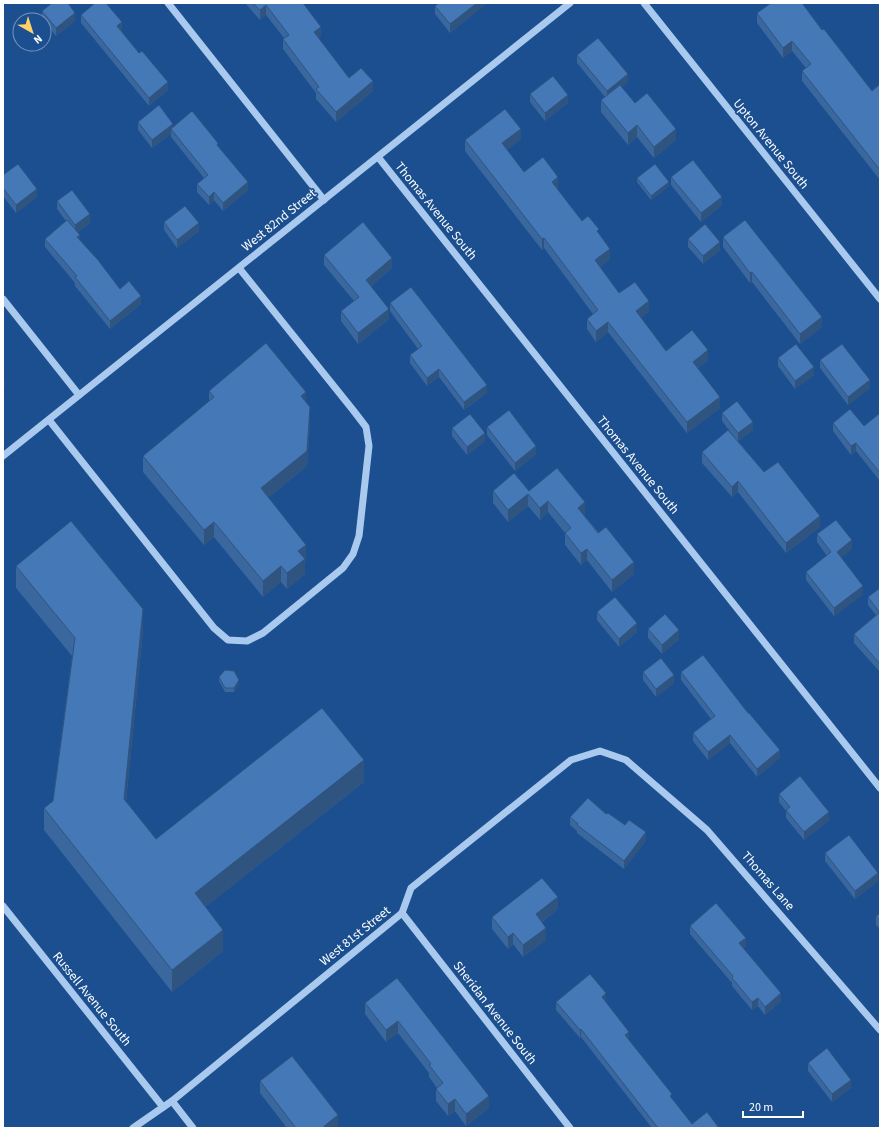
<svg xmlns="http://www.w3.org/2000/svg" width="883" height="1131" viewBox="0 0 883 1131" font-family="'Source Sans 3',sans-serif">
  <rect width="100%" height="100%" fill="#1b4f8f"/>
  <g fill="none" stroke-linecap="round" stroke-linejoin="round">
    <g stroke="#a9c9ee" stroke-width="7">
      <polyline points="168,3 324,200"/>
      <polyline points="644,3 880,299"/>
      <polyline points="378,157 880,788"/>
      <polyline points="3,299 79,395"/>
      <polyline points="49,420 214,628 228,640 247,641 263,633 343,568 353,554 359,536 369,446 366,427 353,410 239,268"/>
      <polyline points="3,456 570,3"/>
      <polyline points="3,906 163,1107"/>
      <polyline points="402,913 570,1128"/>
      <polyline points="172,1101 193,1128"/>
      <polyline points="133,1128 172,1101 402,913 411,888 571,760 600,751 626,760 707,830 880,1030"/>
    </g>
  </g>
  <g fill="#3a679d">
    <polygon points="245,3 303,3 321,36 318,38 349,78 373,91 336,122 316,99 316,93 283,49 283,39 284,38 266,15 260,20"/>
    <polygon points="487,3 450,33 435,14 435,6"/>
    <polygon points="42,11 75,21 56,36 44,21 44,20 43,20 42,19"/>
    <polygon points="757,13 822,30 872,91 880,84 880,180 802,81 802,71 806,68 792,51 783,58 757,23"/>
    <polygon points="81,15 122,30 121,31 168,90 149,106 81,23"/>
    <polygon points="577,55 628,82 621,87 635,103 676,140 654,158 637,137 628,145 601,112 601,100 605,97 577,63"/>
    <polygon points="530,94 568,103 545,121 530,102"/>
    <polygon points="138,122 173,127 218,147 248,190 223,211 214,200 209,205 197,192 197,184 204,178 171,137 171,134 152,148 138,130"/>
    <polygon points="521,139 507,150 524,172 558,187 557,189 582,221 599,234 610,259 600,267 619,293 649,311 641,318 666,351 708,360 698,368 720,408 687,433 608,332 596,342 587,329 587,319 593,314 544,248 542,250 465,151 465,140"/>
    <polygon points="3,175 37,197 16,213 3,196"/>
    <polygon points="671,177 722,205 701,222 671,185"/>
    <polygon points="637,178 669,186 651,200 637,182"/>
    <polygon points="57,201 90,223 78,232 80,240 120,289 141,304 110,329 75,286 75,283 45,247 45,239 66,221 57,209"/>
    <polygon points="164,222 199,231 177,248 164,230"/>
    <polygon points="723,237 822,327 800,344 752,282 750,283 723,247"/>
    <polygon points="688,239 720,250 703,264 688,247"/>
    <polygon points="324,255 392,268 371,286 389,319 358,344 341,321 341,311 354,301 324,265"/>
    <polygon points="390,303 487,393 464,410 439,377 427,386 410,363 410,355 418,349 390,311"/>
    <polygon points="778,358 814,375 795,389 778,366"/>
    <polygon points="820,360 870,388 848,405 820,368"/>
    <polygon points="209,391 306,402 310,423 307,466 268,498 306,560 305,562 305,574 287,589 281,582 263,597 214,537 204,545 143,472 143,456 209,402"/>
    <polygon points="722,413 753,430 738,441 764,472 820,527 786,553 738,492 732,497 702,463 702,452 735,438 722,421"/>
    <polygon points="880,413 880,481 856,451 851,455 833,431 833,423 864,426"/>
    <polygon points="487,427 536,454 515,471 487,435"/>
    <polygon points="452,428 485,441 467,455 452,436"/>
    <polygon points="493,491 529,491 585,514 584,515 634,574 612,592 587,560 581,565 565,545 565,533 548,512 540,520 528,506 508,522 493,503"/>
    <polygon points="817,534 852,549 841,557 863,594 834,616 806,580 806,572 827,556 817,542"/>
    <polygon points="16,566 143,630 126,802 156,839 364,782 205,907 223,951 172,992 44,830 44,808 53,801 72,656 16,588"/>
    <polygon points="880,588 880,672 854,643 854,634 876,615 868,605 868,597"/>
    <polygon points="597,612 637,632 619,647 597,620"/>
    <polygon points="648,629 679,639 662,654 648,638"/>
    <polygon points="643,672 674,683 656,697 643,680"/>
    <polygon points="681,672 780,758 757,777 730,743 708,760 693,741 693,733 711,719 681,680"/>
    <polygon points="219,677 239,684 234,692 225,692 219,681"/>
    <polygon points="779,794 829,820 804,840 786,818 786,811 779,802"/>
    <polygon points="606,814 625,825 646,840 624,869 577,833 577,831 570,825 570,817"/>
    <polygon points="825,853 878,881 855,899 825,861"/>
    <polygon points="558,909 542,922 546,940 523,957 513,944 508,949 492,929 492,917"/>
    <polygon points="880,914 880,929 876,925 876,916"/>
    <polygon points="690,926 746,946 743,948 781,1001 765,1015 758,1006 752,1010 732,986 732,983 690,934"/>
    <polygon points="397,978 489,1108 466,1126 455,1111 448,1116 436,1101 436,1089 437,1088 429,1077 429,1073 398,1033 386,1042 365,1014 365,1003"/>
    <polygon points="606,1001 606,1002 629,1040 672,1099 692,1124 719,1128 652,1128 581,1037 580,1038 556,1010 556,1002"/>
    <polygon points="808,1063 851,1088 832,1102 808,1071"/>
    <polygon points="260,1081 338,1127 337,1128 287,1128 260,1093"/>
  </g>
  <g fill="#305480">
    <polygon points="477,3 487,3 450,33 450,24"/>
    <polygon points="266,5 266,15 260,20 260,10"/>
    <polygon points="75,13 75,21 56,36 56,28"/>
    <polygon points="122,22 122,30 117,34 117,26"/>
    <polygon points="321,27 321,36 314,42 314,32"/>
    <polygon points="792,41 792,51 783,58 783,48"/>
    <polygon points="628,74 628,82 607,99 607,91"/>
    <polygon points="373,81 373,91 336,122 336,112"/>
    <polygon points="168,82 168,90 149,106 149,98"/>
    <polygon points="568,95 568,103 545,121 545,113"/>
    <polygon points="173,124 173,132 171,129 171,134 152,148 152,140"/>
    <polygon points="637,125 637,137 628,145 628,133"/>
    <polygon points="521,129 521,139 502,154 502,143"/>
    <polygon points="676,129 676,140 654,158 654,147"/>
    <polygon points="558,177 558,187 552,193 552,182"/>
    <polygon points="248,182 248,190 223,211 223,203"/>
    <polygon points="669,182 669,186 651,200 651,196"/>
    <polygon points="37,189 37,197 16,213 16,205"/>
    <polygon points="214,192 214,200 209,205 209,197"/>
    <polygon points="722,197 722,205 701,222 701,213"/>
    <polygon points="90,214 90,223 75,234 75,225"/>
    <polygon points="199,223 199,231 177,248 177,240"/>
    <polygon points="80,235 80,243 77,237"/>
    <polygon points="544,238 544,248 542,250 542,239"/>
    <polygon points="720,242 720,250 703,264 703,256"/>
    <polygon points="610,249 610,259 595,271 595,260"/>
    <polygon points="392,258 392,268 366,290 366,280"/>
    <polygon points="752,272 752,282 750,283 750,273"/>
    <polygon points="141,296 141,304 110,329 110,321"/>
    <polygon points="649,301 649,311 636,322 636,311"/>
    <polygon points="389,309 389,319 358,344 358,333"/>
    <polygon points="822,317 822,327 800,344 800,334"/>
    <polygon points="608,322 608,332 596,342 596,331"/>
    <polygon points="708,350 708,360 693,372 693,362"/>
    <polygon points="814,367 814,375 795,389 795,381"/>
    <polygon points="439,369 439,377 427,386 427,378"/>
    <polygon points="5,379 5,387 3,389 3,381"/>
    <polygon points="870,380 870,388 848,405 848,397"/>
    <polygon points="487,385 487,393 464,410 464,402"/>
    <polygon points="306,392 306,407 301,396"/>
    <polygon points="720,397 720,408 687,433 687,422"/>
    <polygon points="310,407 310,423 307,466 261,504 261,488"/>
    <polygon points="753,422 753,430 738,441 738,433"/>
    <polygon points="485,433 485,441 467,455 467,447"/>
    <polygon points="856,443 856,451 851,455 851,446"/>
    <polygon points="536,446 536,454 515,471 515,463"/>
    <polygon points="738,481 738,492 732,497 732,487"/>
    <polygon points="528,494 528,506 508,522 508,510"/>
    <polygon points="548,501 548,512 540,520 540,508"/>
    <polygon points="585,502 585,514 578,520 578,508"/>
    <polygon points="820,516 820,527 786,553 786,543"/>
    <polygon points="214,522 214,537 204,545 204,530"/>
    <polygon points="852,540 852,549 837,560 837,552"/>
    <polygon points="306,545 306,560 305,562 305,574 287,589 287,573 298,551"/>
    <polygon points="587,549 587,560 581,565 581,553"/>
    <polygon points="634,562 634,574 612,592 612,580"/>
    <polygon points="281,566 281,582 263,597 263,581"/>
    <polygon points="863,586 863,594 834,616 834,608"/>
    <polygon points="143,609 143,630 124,821 124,799"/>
    <polygon points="637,623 637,632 619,647 619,639"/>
    <polygon points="679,630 679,639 662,654 662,645"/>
    <polygon points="674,675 674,683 656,697 656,689"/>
    <polygon points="239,680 239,684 234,692 234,688"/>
    <polygon points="730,735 730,743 708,760 708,752"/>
    <polygon points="780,750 780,758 757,777 757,769"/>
    <polygon points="364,760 364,782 195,915 195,893"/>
    <polygon points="829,812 829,820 804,840 804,832"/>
    <polygon points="646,832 646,840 624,869 624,861"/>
    <polygon points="878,873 878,881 855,899 855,891"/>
    <polygon points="558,897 558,909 536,926 536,914"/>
    <polygon points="546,928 546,940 523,957 523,945"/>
    <polygon points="223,930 223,951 172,992 172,970"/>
    <polygon points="513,933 513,944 508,949 508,937"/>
    <polygon points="746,938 746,946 739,951 739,943"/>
    <polygon points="606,993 606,1001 602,1005 602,997"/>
    <polygon points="781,993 781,1001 765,1015 765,1007"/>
    <polygon points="758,998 758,1006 752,1010 752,1002"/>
    <polygon points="398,1021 398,1033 386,1042 386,1030"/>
    <polygon points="581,1029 581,1037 580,1038 580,1030"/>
    <polygon points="629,1032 629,1040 625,1043 625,1035"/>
    <polygon points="851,1080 851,1088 832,1102 832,1094"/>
    <polygon points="489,1096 489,1108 466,1126 466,1114"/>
    <polygon points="455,1099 455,1111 448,1116 448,1104"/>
    <polygon points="338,1115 338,1127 337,1128 322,1128"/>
  </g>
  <g fill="#4478b7" stroke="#305480">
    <polygon points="52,3 68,3 75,13 56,28 42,11"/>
    <polygon points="95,3 106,3 122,22 117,26 139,53 142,51 168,82 149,98 81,15"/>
    <polygon points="253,3 303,3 321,27 314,32 349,78 361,68 373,81 336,112 316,89 319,87 283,39 289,35 266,5 260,10"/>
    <polygon points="439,3 477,3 450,24 435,6"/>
    <polygon points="771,3 802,3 822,30 824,29 872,91 880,84 880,170 802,71 811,64 792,41 783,48 757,13"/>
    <polygon points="598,38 628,74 607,91 577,55"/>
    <polygon points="553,76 568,95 545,113 530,94"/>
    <polygon points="620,85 635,103 647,93 676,129 654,147 637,125 628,133 601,100"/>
    <polygon points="159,105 173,124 152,140 138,122"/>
    <polygon points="505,109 521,129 502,143 524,172 543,157 558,177 552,182 582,221 588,216 599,229 597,231 610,249 595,260 619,293 635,282 649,301 636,311 666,351 692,330 708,350 693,362 720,397 687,422 608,322 596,331 587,319 598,310 544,238 542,239 465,140"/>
    <polygon points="192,111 218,143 217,145 248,182 223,203 214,192 209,197 197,184 208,175 171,129"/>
    <polygon points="693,160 722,197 701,213 671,177"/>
    <polygon points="18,164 37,189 16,205 3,188 3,175"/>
    <polygon points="655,164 669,182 651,196 637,178"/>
    <polygon points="72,190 90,214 75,225 57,201"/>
    <polygon points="185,206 199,223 177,240 164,222"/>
    <polygon points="67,220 80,235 77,237 98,260 120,289 129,281 141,296 110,321 75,277 77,276 45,239"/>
    <polygon points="745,220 822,317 800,334 752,272 750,273 723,237"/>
    <polygon points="363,222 392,258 366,280 389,309 358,333 341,311 359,297 324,255"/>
    <polygon points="705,224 720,242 703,256 688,239"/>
    <polygon points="411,287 487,385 464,402 439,369 427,378 410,355 422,346 390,303"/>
    <polygon points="266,343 306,392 301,396 310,407 307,451 261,488 306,545 298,551 305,559 287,573 281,566 263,581 214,522 204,530 143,456 214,397 209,391"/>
    <polygon points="796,344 814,367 795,381 778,358"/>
    <polygon points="842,344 870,380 848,397 820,360"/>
    <polygon points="737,401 753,422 738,433 722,413"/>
    <polygon points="850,409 864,426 880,413 880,473 856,443 851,446 833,423"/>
    <polygon points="509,410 536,446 515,463 487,427"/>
    <polygon points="470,414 485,433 467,447 452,428"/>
    <polygon points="728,430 764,472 778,462 820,516 786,543 738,481 732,487 702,452"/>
    <polygon points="557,468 585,502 578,508 598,533 606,527 634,562 612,580 587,549 581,553 565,533 571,528 548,501 540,508 528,494 508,510 493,491 514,473 529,491"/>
    <polygon points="836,520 852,540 837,552 863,586 834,608 806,572 831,552 817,534"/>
    <polygon points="71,521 143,609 124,799 156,839 322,708 364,760 195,893 223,930 172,970 44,808 53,801 75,638 16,566"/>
    <polygon points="880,588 880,613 868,597"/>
    <polygon points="615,597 637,623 619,639 597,612"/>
    <polygon points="879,613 880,614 880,664 854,634"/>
    <polygon points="665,614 679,630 662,645 648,629"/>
    <polygon points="703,655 748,713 749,713 780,750 757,769 730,735 708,752 693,733 715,716 681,672"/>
    <polygon points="661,658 674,675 656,689 643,672"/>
    <polygon points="225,670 234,671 239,680 234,688 225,688 219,677"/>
    <polygon points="800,776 829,812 804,832 786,810 790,807 779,794"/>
    <polygon points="588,798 606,814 608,813 625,825 629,820 646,832 624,861 577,825 578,824 570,817"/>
    <polygon points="849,835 878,873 855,891 825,853"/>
    <polygon points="542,878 558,897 536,914 546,928 523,945 513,933 508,937 492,917"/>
    <polygon points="716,903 746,938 739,943 781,993 765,1007 758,998 752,1002 732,978 733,976 690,926"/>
    <polygon points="880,914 880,921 876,916"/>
    <polygon points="590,974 606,993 602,997 629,1032 625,1035 672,1094 670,1096 692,1124 707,1112 719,1128 658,1128 581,1029 580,1030 556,1002"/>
    <polygon points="397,978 489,1096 466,1114 455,1099 448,1104 436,1089 443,1083 429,1065 431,1064 398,1021 386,1030 365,1003"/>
    <polygon points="827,1048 851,1080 832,1094 808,1063"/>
    <polygon points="292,1056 338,1115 322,1128 296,1128 260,1081"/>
  </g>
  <g text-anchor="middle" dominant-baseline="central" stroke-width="3.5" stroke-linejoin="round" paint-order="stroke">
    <g font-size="13" fill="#fff" stroke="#1b4f8f">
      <text transform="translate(771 144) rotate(51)">Upton Avenue South</text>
      <text transform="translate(436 211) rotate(51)">Thomas Avenue South</text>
      <text transform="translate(279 220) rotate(-39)">West 82nd Street</text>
      <text transform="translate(638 465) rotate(51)">Thomas Avenue South</text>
      <text transform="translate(768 881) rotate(49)">Thomas Lane</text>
      <text transform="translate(355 936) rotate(-39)">West 81st Street</text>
      <text transform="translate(92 999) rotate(51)">Russell Avenue South</text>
      <text transform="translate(495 1013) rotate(52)">Sheridan Avenue South</text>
    </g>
  </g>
  <rect width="883" height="1131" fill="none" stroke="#ffffff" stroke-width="8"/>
  <g transform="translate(32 32) rotate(141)"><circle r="19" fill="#1b4f8f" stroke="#7695bc"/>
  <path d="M0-3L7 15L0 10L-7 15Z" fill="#ffd166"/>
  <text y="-6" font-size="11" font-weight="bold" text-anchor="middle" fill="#ffffff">N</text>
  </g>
  <path d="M743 1111v6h60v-6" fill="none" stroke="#ffffff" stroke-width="2"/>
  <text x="749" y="1111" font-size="12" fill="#ffffff" stroke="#1b4f8f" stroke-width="3" paint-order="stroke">20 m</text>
</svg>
